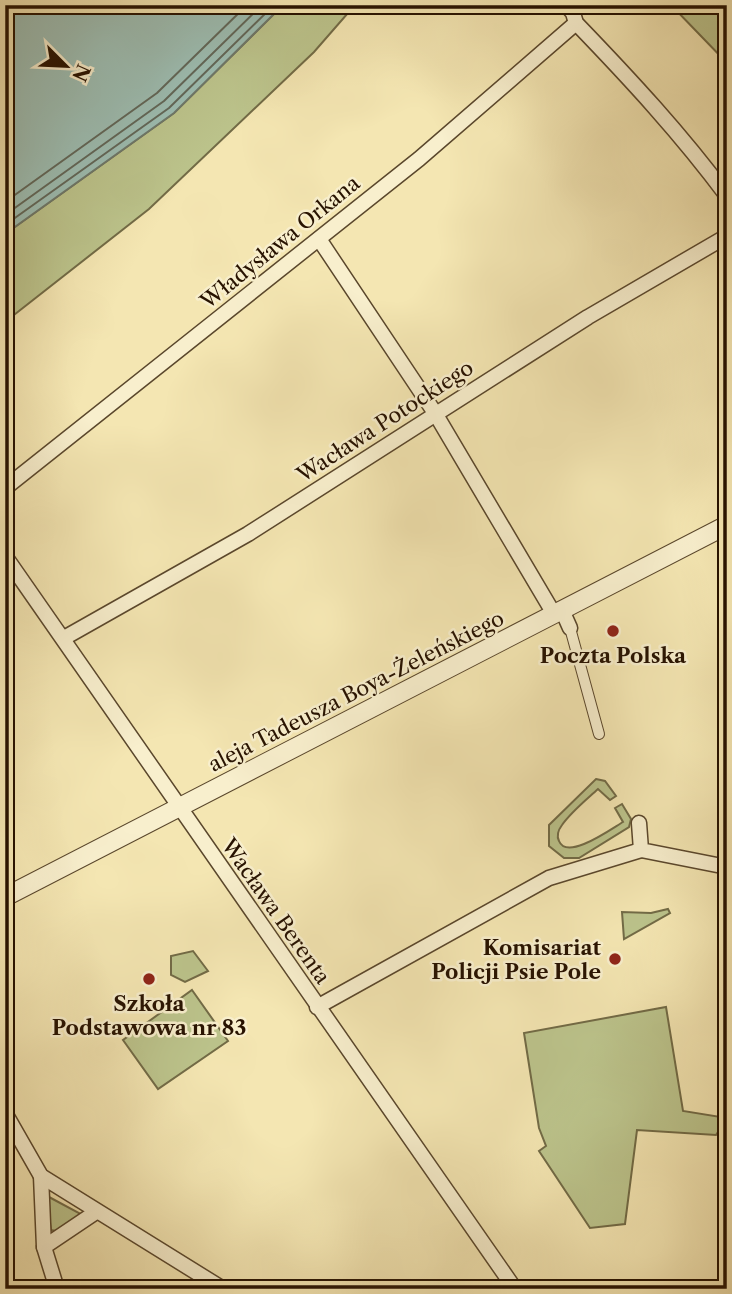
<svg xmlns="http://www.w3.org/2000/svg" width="732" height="1294" viewBox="0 0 732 1294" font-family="'Libre Caslon Text',serif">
  <rect width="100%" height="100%" fill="#f4e6b2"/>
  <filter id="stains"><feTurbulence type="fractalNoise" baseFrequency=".00286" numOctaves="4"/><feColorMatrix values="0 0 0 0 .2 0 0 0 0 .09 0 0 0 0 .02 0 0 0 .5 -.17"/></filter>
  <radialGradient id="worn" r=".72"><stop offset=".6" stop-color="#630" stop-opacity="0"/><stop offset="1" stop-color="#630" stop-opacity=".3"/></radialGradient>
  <g fill="#bcc48c" stroke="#726b46" stroke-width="2">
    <polygon points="283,5 355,5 314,52 149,209 5,322 5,234 174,113"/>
    <polygon points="671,5 727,5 727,63"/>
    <path d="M596 779 605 781 616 796 610 800 598 789C586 800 571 812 562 825 559 829 556 835 559 841 567 861 611 829 623 822L615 808 622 804 631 819 629 827 579 858H564L549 846V825Z"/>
    <polygon points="668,909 670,913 624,939 622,912 651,913"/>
    <polygon points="193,951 208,971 185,982 171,975 171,956"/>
    <polygon points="192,990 228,1041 158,1089 123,1040"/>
    <polygon points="666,1007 683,1111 727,1118 727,1131 720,1129 716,1135 637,1130 625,1224 590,1228 539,1151 546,1146 539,1128 524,1033"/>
    <polygon points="49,1197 79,1213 79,1217 56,1231 51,1230 47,1202"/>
  </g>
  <polygon fill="#9dbeb3" stroke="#6e796b" stroke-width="2" points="5,5 283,5 174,113 5,234"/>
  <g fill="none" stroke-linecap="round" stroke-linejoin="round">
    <g stroke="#62685a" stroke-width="2">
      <polyline points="5,202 157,93 247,5"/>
      <polyline points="5,215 164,101 262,5"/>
      <polyline points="5,225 169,108 274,5"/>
    </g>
    <defs>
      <polyline id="pedestrian" points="570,628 599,734"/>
      <g id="minor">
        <path d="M566 5 573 13 576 23C630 79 681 134 727 196"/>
        <polyline points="319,239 435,413 554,614"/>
        <polyline points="5,488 419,159 576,23"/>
        <polyline points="5,556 515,1289"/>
        <polyline points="562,610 570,628"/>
        <polyline points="64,638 248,534 588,317 727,236"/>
        <polyline points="639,823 641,850 727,867"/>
        <polyline points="317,1007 549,878 641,850"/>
        <polyline points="5,1113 41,1176 223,1289"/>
        <polyline points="41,1176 44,1247 57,1289"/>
        <polyline points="44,1247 96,1212"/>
      </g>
      <polyline id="tertiary" points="5,897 727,525"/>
    </defs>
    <use href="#pedestrian" stroke="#5a472c" stroke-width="12"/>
    <use href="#minor" stroke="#5a472c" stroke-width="17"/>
    <use href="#tertiary" stroke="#5a472c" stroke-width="20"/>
    <use href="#pedestrian" stroke="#f8efcd" stroke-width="10"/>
    <use href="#minor" stroke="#f8efcd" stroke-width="14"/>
    <use href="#tertiary" stroke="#f8efcd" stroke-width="18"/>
  </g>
  <g fill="#8f2418" stroke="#f8efcd" stroke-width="2.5">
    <circle cx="613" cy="631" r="7"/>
    <circle cx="615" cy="959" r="7"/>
    <circle cx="149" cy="979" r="7"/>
  </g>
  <g text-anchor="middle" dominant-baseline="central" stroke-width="5" stroke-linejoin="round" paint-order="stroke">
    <g font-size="21" fill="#271200" stroke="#f8efcd">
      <text transform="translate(280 242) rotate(-39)">Władysława Orkana</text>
      <text transform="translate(385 421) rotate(-33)">Wacława Potockiego</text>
      <text transform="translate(356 691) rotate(-27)">aleja Tadeusza Boya-Żeleńskiego</text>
      <text transform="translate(276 911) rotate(55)">Wacława Berenta</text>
    </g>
    <g font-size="21" font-weight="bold" fill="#271200" stroke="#f8efcd">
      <text x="613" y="655">Poczta Polska</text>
      <text x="601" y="947" text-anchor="end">Komisariat<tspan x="601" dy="24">Policji Psie Pole</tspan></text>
      <text x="149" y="1003">Szkoła<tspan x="149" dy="24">Podstawowa nr 83</tspan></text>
    </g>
  </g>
  <rect width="732" height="1294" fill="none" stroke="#f4e6b2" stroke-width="28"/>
  <rect x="7" y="7" width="718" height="1280" fill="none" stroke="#271200" stroke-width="3.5"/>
  <rect x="14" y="14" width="704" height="1266" fill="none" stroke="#271200" stroke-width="2"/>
  <g transform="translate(66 66) rotate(114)" stroke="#f8efcd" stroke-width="5" paint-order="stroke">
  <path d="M0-5L12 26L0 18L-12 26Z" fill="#271200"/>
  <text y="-10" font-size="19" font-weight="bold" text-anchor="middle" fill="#271200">N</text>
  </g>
  <rect width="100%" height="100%" filter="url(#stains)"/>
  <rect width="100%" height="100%" fill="url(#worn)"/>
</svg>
